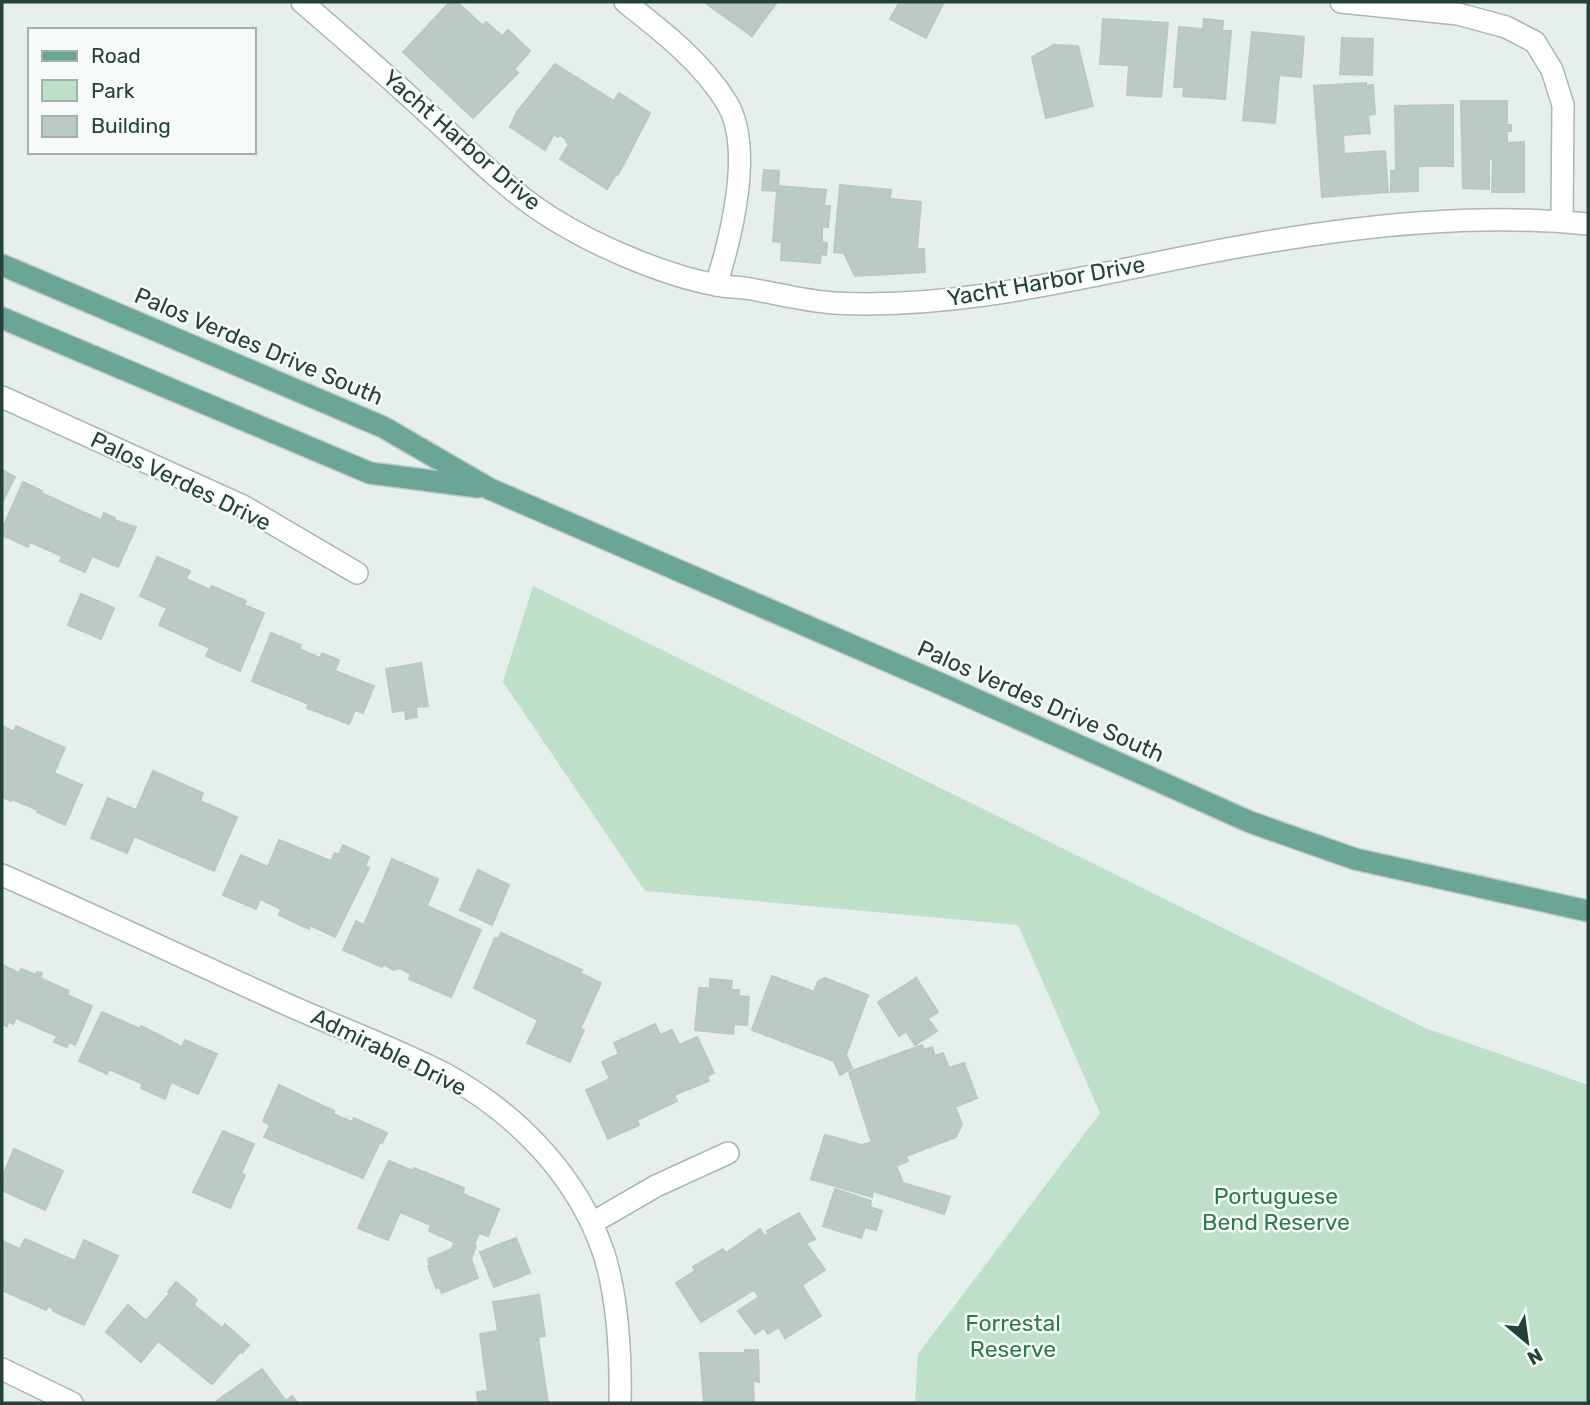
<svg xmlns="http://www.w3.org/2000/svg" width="1590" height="1405" viewBox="0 0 1590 1405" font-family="Rubik,sans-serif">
  <rect width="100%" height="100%" fill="#e6efeb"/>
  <polygon fill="#bfe0c8" points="533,586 1425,1028 1588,1085 1588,1403 915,1403 918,1354 1100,1113 1018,925 645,891 503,682"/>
  <g fill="#bbcac4" stroke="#b8c9c2" stroke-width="2">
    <polygon points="450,2 457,2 483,26 486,22 502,36 508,30 530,51 514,69 518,73 473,118 403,52"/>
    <polygon points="704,2 777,2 752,36"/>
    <polygon points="900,2 944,2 926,38 890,19"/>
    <polygon points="1103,19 1168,23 1161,97 1127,95 1129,65 1100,64"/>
    <polygon points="1204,19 1223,21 1222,31 1231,31 1225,99 1183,96 1184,87 1174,87 1179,27 1203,29"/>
    <polygon points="1252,32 1304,37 1301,77 1279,75 1275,123 1243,120"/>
    <polygon points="1342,38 1373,39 1372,75 1340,74"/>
    <polygon points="1054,45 1078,46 1093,106 1046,118 1032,57"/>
    <polygon points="555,64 614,101 619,93 650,113 618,175 616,174 607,189 560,159 569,144 566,142 567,140 560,135 558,137 554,134 545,150 510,127 517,112"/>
    <polygon points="1366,83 1366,86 1373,85 1375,114 1368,115 1370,133 1343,135 1344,154 1385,151 1388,192 1322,197 1314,86"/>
    <polygon points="1461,101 1507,101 1507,125 1511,125 1511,131 1507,131 1507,143 1524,142 1524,192 1492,192 1493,159 1489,159 1489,189 1463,188"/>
    <polygon points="1453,105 1453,166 1418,166 1418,191 1391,192 1391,171 1396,171 1395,106"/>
    <polygon points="764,170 779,171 778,186 826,190 824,206 830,206 828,227 822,226 822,242 827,243 826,255 821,254 820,263 781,260 782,242 773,241 777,191 762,190"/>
    <polygon points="840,185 891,190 890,199 921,202 917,249 924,249 925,272 855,276 844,253 834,252"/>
    <polygon points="2,470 15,477 2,503"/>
    <polygon points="23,482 42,491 41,493 101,520 104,513 115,518 114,520 136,527 118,567 92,556 85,572 60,561 62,556 30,542 28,547 2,535 2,530"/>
    <polygon points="157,557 190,571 186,579 210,590 212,586 246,601 244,605 264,613 240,671 206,656 210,648 159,625 167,608 140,596"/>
    <polygon points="81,594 114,608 101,639 68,625"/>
    <polygon points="271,633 301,645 299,649 320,658 322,653 339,660 335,671 374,686 363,713 355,710 349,724 307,708 309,704 252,681"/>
    <polygon points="421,663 428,706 416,707 417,717 406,719 405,710 393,712 386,669"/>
    <polygon points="2,726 14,732 16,726 65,748 54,773 82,785 65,825 37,812 38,810 12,799 11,801 2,797"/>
    <polygon points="153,771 203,793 200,801 237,817 214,871 134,836 127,853 91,838 108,798 136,810"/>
    <polygon points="279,840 331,861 335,853 339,855 343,845 369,857 365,866 369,868 335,937 310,925 309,929 279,915 281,909 260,899 256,909 223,895 241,855 268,867"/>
    <polygon points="392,859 438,879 427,906 481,930 451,997 409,979 411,974 400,968 393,970 384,964 382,967 343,950 356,921 364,925"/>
    <polygon points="478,870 509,885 492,925 460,910"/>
    <polygon points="501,933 582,970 580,973 601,983 580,1029 584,1030 570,1062 527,1043 538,1020 474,988 495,938 498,939"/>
    <polygon points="2,965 19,973 21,969 36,975 37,972 42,973 40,978 69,991 67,995 92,1006 75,1045 69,1042 67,1047 54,1042 57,1036 16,1018 13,1024 8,1021 7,1026 2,1024"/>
    <polygon points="772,976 814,992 818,981 825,978 868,995 846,1055 852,1068 840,1075 834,1061 752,1030"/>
    <polygon points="916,978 938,1012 899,1036 878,1002"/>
    <polygon points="710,979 732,981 731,990 739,990 739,996 749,997 747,1025 734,1024 733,1034 695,1030 699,988 710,988"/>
    <polygon points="102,1012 140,1029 141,1026 182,1047 185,1040 217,1054 198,1094 171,1082 165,1099 141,1088 143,1084 109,1069 107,1074 79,1061"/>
    <polygon points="928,1019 937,1031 915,1045 907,1033"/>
    <polygon points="655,1024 660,1035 672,1030 679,1045 697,1037 714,1073 707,1076 709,1081 674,1095 677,1101 637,1120 639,1125 608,1139 586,1090 610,1079 602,1062 619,1054 614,1043"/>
    <polygon points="922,1045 924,1050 932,1047 935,1056 943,1053 949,1068 964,1063 977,1098 955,1107 962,1124 956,1137 906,1156 908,1161 896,1166 903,1183 950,1197 944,1214 873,1191 872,1197 811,1179 825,1135 862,1145 875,1141 871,1140 849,1072"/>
    <polygon points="279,1085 334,1111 333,1114 352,1122 354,1118 387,1133 382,1143 380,1142 363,1178 264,1137 270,1125 263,1121"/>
    <polygon points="223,1131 254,1144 241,1173 245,1175 230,1208 193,1192"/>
    <polygon points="14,1149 63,1171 45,1210 2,1190 2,1178"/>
    <polygon points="389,1161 413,1171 414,1168 464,1188 463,1194 499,1209 488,1236 479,1233 474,1245 476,1246 471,1259 478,1278 442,1293 439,1287 436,1288 428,1266 430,1266 428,1259 452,1249 454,1242 429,1231 431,1225 400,1212 388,1240 358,1228"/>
    <polygon points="835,1189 871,1201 870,1207 882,1211 876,1230 865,1227 861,1238 823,1226"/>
    <polygon points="799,1213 815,1239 806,1243 825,1270 802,1285 821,1316 785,1338 779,1327 768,1334 764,1328 755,1334 738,1311 759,1297 754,1290 701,1322 676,1283 695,1271 693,1267 723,1249 726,1253 760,1229 764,1236 769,1234 767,1231"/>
    <polygon points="516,1238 530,1273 494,1287 480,1252"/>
    <polygon points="25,1239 75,1261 84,1240 118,1256 84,1325 53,1311 54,1309 48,1306 46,1310 2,1290 2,1241 20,1249"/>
    <polygon points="176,1282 197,1300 194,1305 222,1328 225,1324 249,1345 242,1353 240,1352 212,1384 158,1341 141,1362 106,1332 128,1305 146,1321 170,1293 168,1292"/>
    <polygon points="539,1295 545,1336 538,1337 548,1403 478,1403 477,1392 488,1391 480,1334 498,1331 493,1302"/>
    <polygon points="745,1350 758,1350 759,1382 753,1381 754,1403 704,1403 700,1353 745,1353"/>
    <polygon points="262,1369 286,1401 292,1396 297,1403 219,1403 217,1401"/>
  </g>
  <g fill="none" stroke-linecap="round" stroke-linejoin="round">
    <defs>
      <g id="street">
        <path d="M302 2C346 40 390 78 433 118 470 152 506 189 550 217 594 245 665 276 717 285 726 287 735 287 745 288 775 293 804 301 834 303 976 311 1116 267 1255 244 1364 225 1478 213 1588 224"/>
        <path d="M625 2C662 31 702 62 727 103 754 148 731 238 716 285"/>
        <polyline points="1341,2 1458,14 1506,27 1535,42 1552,70 1563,105 1562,221"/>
        <polyline points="2,397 243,506 357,573"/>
        <path d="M2 875C100 918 197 964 295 1008 345 1030 397 1049 445 1074 516 1113 576 1174 603 1251 618 1295 621 1358 620 1403"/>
        <polyline points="592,1223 656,1186 728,1153"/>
        <polyline points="2,1369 72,1403"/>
      </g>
      <g id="primary">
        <polyline points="2,265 383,427 490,489 941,684 1250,822 1355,859 1588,911"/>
        <polyline points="2,318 370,473 478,487"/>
      </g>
    </defs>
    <use href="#street" stroke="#a8b8b2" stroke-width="24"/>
    <use href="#primary" stroke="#c2cac8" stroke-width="24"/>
    <use href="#street" stroke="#fff" stroke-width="21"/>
    <use href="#primary" stroke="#6aa596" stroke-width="21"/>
  </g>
  <g text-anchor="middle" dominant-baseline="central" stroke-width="5" stroke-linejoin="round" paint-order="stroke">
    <g font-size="23" fill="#24423a" stroke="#f7fbf9">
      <text transform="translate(462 140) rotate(41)">Yacht Harbor Drive</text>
      <text transform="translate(1046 281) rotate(-10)">Yacht Harbor Drive</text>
      <text transform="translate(259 346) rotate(23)">Palos Verdes Drive South</text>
      <text transform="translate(181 481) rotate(26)">Palos Verdes Drive</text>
      <text transform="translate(1041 701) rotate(24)">Palos Verdes Drive South</text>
      <text transform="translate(389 1052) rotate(26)">Admirable Drive</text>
    </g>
    <g font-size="23" fill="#2d7a4b" stroke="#f7fbf9">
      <text x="1276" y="1196">Portuguese<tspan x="1276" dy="26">Bend Reserve</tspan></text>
      <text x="1013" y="1323">Forrestal<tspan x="1013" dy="26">Reserve</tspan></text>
    </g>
  </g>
  <rect width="1590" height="1405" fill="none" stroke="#24423a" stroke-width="7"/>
  <rect x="28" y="28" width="228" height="126" fill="#f7fbf9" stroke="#a3b1ad" stroke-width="2"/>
  <rect x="42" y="51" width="35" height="10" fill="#6aa596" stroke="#a3b1ad" stroke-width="2"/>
  <text x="91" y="63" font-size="21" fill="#24423a">Road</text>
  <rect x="42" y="80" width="35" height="21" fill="#bfe0c8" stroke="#a3b1ad" stroke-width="2"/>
  <text x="91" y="98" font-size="21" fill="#24423a">Park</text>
  <rect x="42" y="116" width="35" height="21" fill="#bbcac4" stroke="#a3b1ad" stroke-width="2"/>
  <text x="91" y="133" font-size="21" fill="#24423a">Building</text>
  <g transform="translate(1527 1342) rotate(151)" stroke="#f7fbf9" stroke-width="5" paint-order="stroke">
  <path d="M0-5L12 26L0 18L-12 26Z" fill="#24423a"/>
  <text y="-10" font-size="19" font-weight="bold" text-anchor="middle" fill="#24423a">N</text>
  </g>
</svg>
